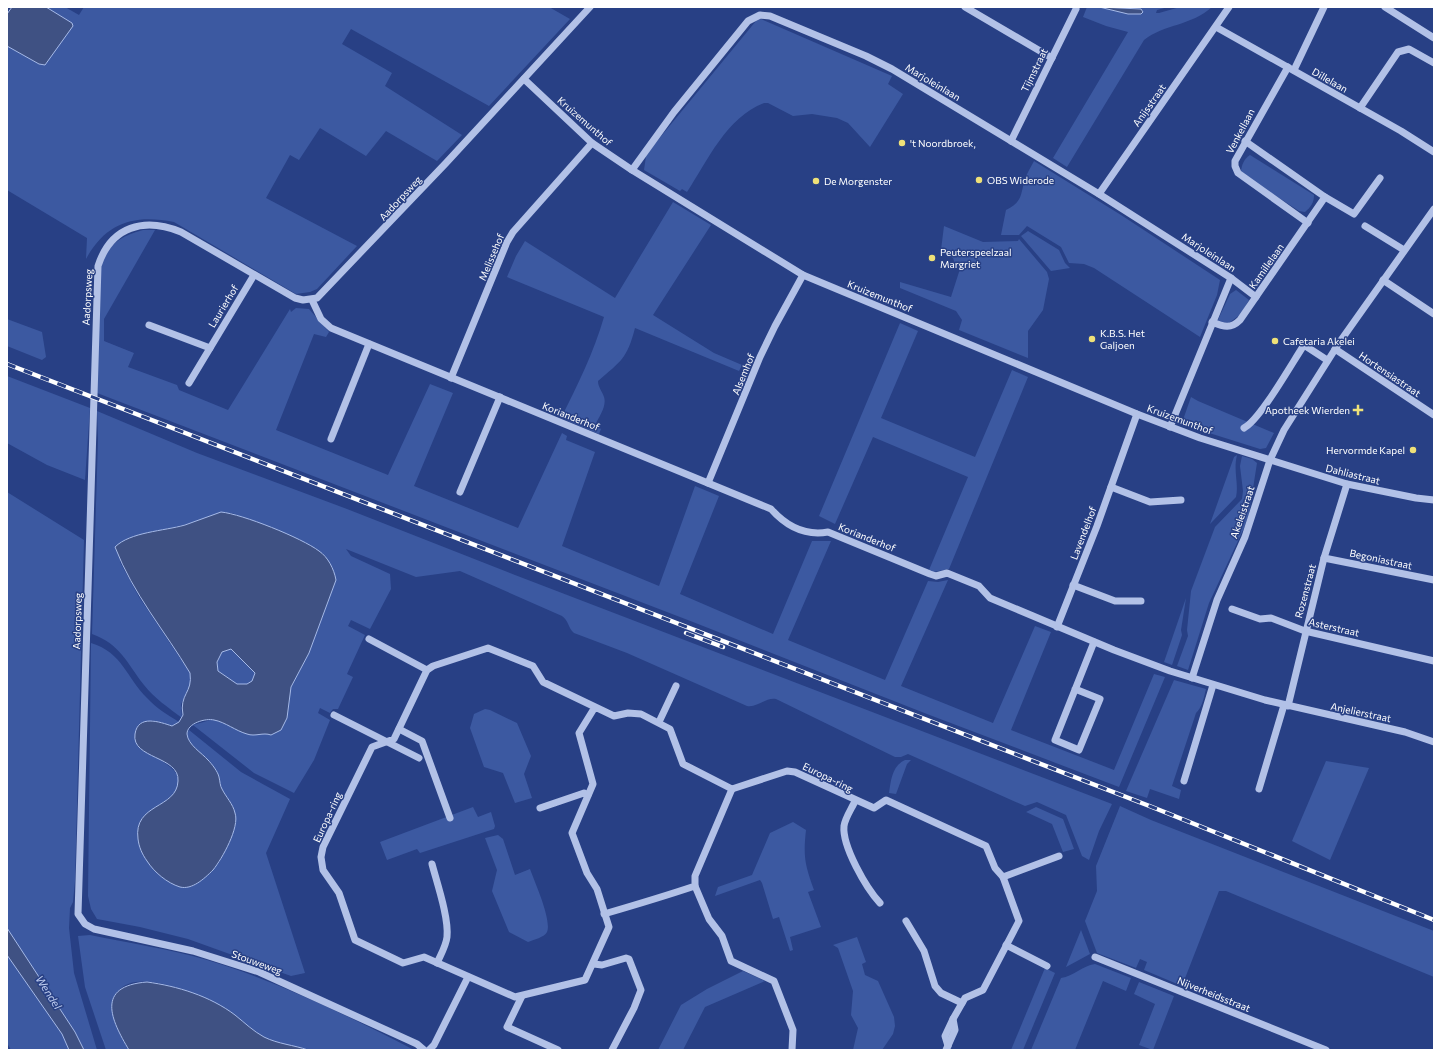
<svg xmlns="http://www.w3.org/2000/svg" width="1441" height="1057" viewBox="0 0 1441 1057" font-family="Commissioner,sans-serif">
  <rect width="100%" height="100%" fill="#284085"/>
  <g fill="#3c59a1">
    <path d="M46 7H65L79 15 84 7H549L570 19 489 106 351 29 342 44 392 73 385 86 462 135 437 161 386 131 366 156 320 128 299 160 290 155 266 198 357 246 317 289 310 292 296 294 174 222C135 214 106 222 86 259L87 238 7 190V46L39 64 72 23Z"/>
    <path d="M1087 7C1105 7 1123 13 1141 14L1143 11 1141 9 1116 7H1168L1157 10 1156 13H1159L1180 7H1212C1191 26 1164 24 1144 40L1067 167 1053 158 1128 32 1106 26 1083 17Z"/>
    <path d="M761 19 892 76 888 84 903 94 870 147 848 123 837 118 812 114 793 116 768 103H764C726 118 708 160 687 192L682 189 680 191 644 170 646 156 653 146 756 21Z"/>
    <path d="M1250 155 1314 195C1314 202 1311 207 1305 212L1299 211 1244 175 1241 171C1242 164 1244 159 1250 155Z"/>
    <path d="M1034 161 1121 215 1220 280 1217 295 1200 337 1094 268 1084 264 1069 263 1061 247 1027 226 1019 235H1001L1006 210C1023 201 1020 196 1025 179 1027 173 1031 167 1034 161Z"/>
    <path d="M673 202 711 225 653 315 714 353 742 365 739 371 635 328C627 359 621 361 598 381 598 387 602 391 604 397 607 406 599 417 595 425L601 429 599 434 561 418C577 386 594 352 604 317L507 277 516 256 525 241 615 298Z"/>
    <polygon points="944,226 983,242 1018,241 1019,239 1047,272 1049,279 1043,310 1028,331 1028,358 959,330 962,320 956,311 900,288 900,282 951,297 959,272 963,267 958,262 955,264 953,258 941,250"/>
    <path d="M143 230H155L104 319V341L134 353 128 367 177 385 179 390 228 410 290 309 291 312 296 308 309 309 329 332 326 337 314 334 276 430 388 475 430 384 453 393 414 486 518 528 562 433 567 436 566 440 595 452 562 546 659 586 695 486 719 496 680 594 773 634 812 541H831L788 640 885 680 928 581 938 582 948 580 901 686 993 723 1035 626 1051 632 1011 730 1114 770 1154 674 1165 677 1119 787 927 714 693 622 97 393 98 277C103 249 116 237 143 230Z"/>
    <polygon points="1028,231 1059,250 1065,263 1070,268 1051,271 1021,236"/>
    <polygon points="1236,290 1249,300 1241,314 1229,323 1217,322 1230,294"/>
    <polygon points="7,319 42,332 46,357 42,360 7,346"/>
    <polygon points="900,323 918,331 881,418 975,457 1012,370 1028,377 949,569 933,572 929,570 968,477 873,437 835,524 819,516"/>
    <polygon points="7,376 90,408 85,480 47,465 7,443"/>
    <polygon points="1191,397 1198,401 1274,433 1266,448 1260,449 1187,426 1184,417"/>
    <path d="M97 411 197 453 347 509 515 575 1112 804 1099 831 1089 860 1082 856 1066 815 1037 802 1025 806 908 754 901 757H895L776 699C766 697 757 708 747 706L627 653 574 633C568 628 569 621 562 616L460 571 416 577 346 549 351 556 390 574 391 589 370 629 351 620 348 626 365 635 347 674 353 677 338 709H333L330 713 320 708 318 713 330 720 314 760 294 793 254 773 193 725 214 719 255 735 265 733 288 701 291 687 309 653 336 580 325 557 319 551 299 540 232 513 130 538 120 562 139 597 190 673V687L181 704 182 718C169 708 154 698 144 685 127 663 120 644 92 634L98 439Z"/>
    <path d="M1237 455C1233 471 1239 483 1236 497L1210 524 1234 457Z"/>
    <polygon points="1242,456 1252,459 1257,463 1249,514 1244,528 1209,603 1188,670 1177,666 1188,636 1187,630 1191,591 1215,527 1242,499 1243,491 1240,466"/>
    <polygon points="7,492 84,540 75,881 73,902 70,908 69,928 74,973 97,1050 84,1050 75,1032 7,928"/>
    <polygon points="1186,598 1181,630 1182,635 1172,665 1164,662"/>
    <path d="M91 643C123 653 126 677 147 698 156 708 168 715 179 722L172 726 152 720 140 748C159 760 200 776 166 800L158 874 177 886 191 887 210 872 219 863 236 824 231 803 221 788 219 776 190 742 187 734 189 730 241 772 290 799 266 853 305 973 291 976 188 939 140 927 97 919 91 909 88 896Z"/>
    <polygon points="231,649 255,673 252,681 247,684 237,684 218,671 217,662 222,652"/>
    <path d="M1174 680 1206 689C1204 697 1202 708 1196 713L1172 786 1181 790 1179 799 1150 789 1147 798 1126 791Z"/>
    <polygon points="485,709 490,710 517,723 531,756 524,774 532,798 515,803 503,773 484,767 470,728 474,714"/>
    <path d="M905 760H911L907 764 896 794 889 793C891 780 892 766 905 760Z"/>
    <polygon points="1326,761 1369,768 1330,860 1292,841"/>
    <polygon points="1120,806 1151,820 1434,931 1434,977 1226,891 1219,891 1182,986 1144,970 1147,962 1140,959 1136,968 1097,953 1085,921 1097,891 1096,866"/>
    <polygon points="473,807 478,817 491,812 495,826 494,829 420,853 417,849 387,860 380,842"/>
    <polygon points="1036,807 1063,819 1074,849 1063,852 1052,824 1026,812"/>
    <path d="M793 822 806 830C803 857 805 865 814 890L808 892 821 927 790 937 793 950 790 951 779 917 773 919 762 883 760 880 715 896 718 887 752 875 770 833Z"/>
    <path d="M498 835 503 839 515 875 530 869C535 883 552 920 547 932 545 937 533 940 528 942L509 932 492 891 497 870 485 838Z"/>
    <polygon points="1081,930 1090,954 1066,967"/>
    <path d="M90 935C129 943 169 949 207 960 275 980 351 1017 414 1050 389 1050 365 1050 341 1050 330 1050 318 1052 308 1050 298 1048 288 1045 278 1043 259 1038 248 1024 233 1014 212 1000 137 964 118 992 105 1012 119 1032 129 1050H106L85 987 78 936Z"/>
    <polygon points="857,937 866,962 862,964 865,975 878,981 894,1017 895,1026 893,1034 882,1050 853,1050 858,1028 851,1015 853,991 838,948 833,945"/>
    <polygon points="7,955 62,1034 69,1050 11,1050 7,1043"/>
    <path d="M1095 964 1131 978 1126 991 1103 981 1075 1050H1031L1061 978C1074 976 1082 966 1095 964Z"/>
    <polygon points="1045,968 1055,973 1023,1050 1011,1050"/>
    <polygon points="743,971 765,981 705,1007 683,1050 658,1050 681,1005 707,989"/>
    <polygon points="1139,982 1174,996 1153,1050 1139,1045 1155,1004 1134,994"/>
  </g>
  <g fill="#3f5183" stroke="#a6bae8" fill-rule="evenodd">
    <polygon points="12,7 46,7 72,23 73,26 45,65 39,64 7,46 7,14"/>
    <polygon points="1099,7 1141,9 1143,12 1141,14 1128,14"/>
    <path d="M221 512C242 514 302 538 319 551 328 557 334 569 336 580L309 653 291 687 287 718 281 730 271 735C263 732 255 737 247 734 236 731 225 722 214 720 206 718 187 723 187 734 188 745 202 753 208 760 212 764 218 772 219 777 220 781 220 786 222 789 226 797 233 804 235 813 240 827 222 859 213 870 204 879 192 890 180 887 167 883 154 872 147 861 142 854 139 847 138 839 133 803 177 809 178 781 180 756 131 759 135 734 138 714 160 722 172 726L179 722 183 715C179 694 193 693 190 673 165 631 133 594 115 547 130 532 164 531 185 525 197 521 209 516 221 512ZM231 649 255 673 252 681 247 684H237L218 671 217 662 222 652Z"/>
    <polygon points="7,928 75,1032 84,1050 69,1050 62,1034 7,955"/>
    <path d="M147 982C177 986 210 996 235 1015 245 1023 253 1031 264 1037 278 1044 294 1045 308 1050H129C111 1020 95 986 147 982Z"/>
  </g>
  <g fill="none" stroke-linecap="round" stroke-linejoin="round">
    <g stroke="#b2c1e7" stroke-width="7">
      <polyline points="965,7 1052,58"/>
      <polyline points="1385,7 1434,38"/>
      <polyline points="1216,27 1401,131 1434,152"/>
      <polyline points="1288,67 1235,161 1235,166 1238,173 1308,223"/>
      <polyline points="1294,70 1324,7"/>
      <polyline points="524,79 592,143 632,170 803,275 1137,414 1200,438 1347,484 1416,498 1434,500"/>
      <polyline points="1360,108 1398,52 1409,49 1434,63"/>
      <polyline points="1011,141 1076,9"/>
      <polyline points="632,170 674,112 748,21 760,15 770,16 866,56 892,69 1099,194 1231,278 1256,297"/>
      <polyline points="1099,194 1229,7"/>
      <polyline points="1325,197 1354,214 1380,178"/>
      <polyline points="1365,226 1404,250"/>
      <polyline points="1383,280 1434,314"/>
      <path d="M312 300 321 319 331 328 771 509C786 526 805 536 828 532L930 574 936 576 947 573 979 586 990 598 1114 650 1170 671 1265 700 1405 732 1434 742"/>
      <path d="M1212 322C1224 327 1231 329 1240 320L1325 197 1245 141"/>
      <polyline points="149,325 210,348"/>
      <polyline points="1335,349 1434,415"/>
      <polyline points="451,378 507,242 513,232 592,143"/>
      <polyline points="189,383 254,275"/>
      <polyline points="1170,427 1231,278"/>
      <path d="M1244 428C1260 420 1292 363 1304 345L1327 360"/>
      <polyline points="331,439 369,344"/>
      <polyline points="708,483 760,357 775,326 803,275"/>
      <polyline points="1111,487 1150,502 1181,500"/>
      <polyline points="460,492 500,397"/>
      <polyline points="1324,558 1434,580"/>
      <polyline points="1073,585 1115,601 1141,601"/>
      <polyline points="1232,609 1260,619 1271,618 1305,631 1434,661"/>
      <polyline points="1057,627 1097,526 1137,414"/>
      <polyline points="369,639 427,670"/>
      <polyline points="1192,678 1217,600 1245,537 1270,460 1284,430 1339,343 1434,209"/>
      <polyline points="1075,689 1100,699 1079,750 1055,740 1094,642"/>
      <polyline points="1288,706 1324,558 1347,484"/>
      <polyline points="595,707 579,733 593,784 572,833 587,873 597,889 609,927 585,980 515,997 424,957 403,963 355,940 339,893 323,870 321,857 323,847 372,747 394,739 427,670 433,666 488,648 533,666 543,682 614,716 628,713 641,714 670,729 683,764 732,789 787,771 795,772 874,808 886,800 986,846 995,868 1003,877 1019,921 983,990 965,998 953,1019 955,1030 946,1050"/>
      <polyline points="334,715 419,758"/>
      <polyline points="659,722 676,686"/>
      <polyline points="399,729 422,741 450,818"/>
      <polyline points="1184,781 1213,685"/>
      <polyline points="1259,789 1284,705"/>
      <path d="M855 801C852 808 845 818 844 826 842 846 866 888 880 903"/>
      <polyline points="540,808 584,793 588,795"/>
      <path d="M432 864C437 883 449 918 447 937 446 946 441 954 437 963"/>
      <polyline points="1003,877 1059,856"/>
      <polyline points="695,886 709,919 722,936 731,961 774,981 793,1030 792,1050"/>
      <path d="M604 914C635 905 665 896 695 886V876L732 789"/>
      <polyline points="906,921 924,951 935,986 941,993 962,1003"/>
      <polyline points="1006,945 1047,966"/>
      <polyline points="1095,957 1326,1050"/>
      <polyline points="594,964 602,965 626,958 629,959 641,990 634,1008 612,1050"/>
      <polyline points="522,996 507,1027 558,1050"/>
      <polyline points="948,1046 945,1036 953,1019"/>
      <path d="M424 1050 417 1044 259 972 193 951 94 929 85 924 78 914 98 266C111 226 144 217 181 232L295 298 303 300 317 298 446 163 590 7"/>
      <polyline points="429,1050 434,1045 468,977"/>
    </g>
    <defs>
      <g id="rail">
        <polyline points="7,364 1152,807 1434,920"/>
        <polyline points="686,633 723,647"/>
      </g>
    </defs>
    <use href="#rail" stroke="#fff" stroke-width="4.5"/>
    <use href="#rail" stroke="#284085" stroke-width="3" stroke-dasharray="9" stroke-linecap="butt"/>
  </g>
  <g fill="#efe178" stroke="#284085" stroke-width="1.5">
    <circle cx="902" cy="143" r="4"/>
    <circle cx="979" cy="180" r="4"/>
    <circle cx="816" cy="181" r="4"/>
    <circle cx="932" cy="258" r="4"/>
    <circle cx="1092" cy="339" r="4"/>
    <circle cx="1275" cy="341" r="4"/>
    <path d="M1356 404h4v4h4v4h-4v4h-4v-4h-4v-4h4z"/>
    <circle cx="1413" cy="450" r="4"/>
  </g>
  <g text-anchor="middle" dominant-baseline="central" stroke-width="3" stroke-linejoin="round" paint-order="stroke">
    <g font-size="10" fill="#fff" stroke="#284085">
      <text transform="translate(1034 70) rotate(-64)">Tijmstraat</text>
      <text transform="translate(1330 80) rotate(30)">Dillelaan</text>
      <text transform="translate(933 82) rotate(31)">Marjoleinlaan</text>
      <text transform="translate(1149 105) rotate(-55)">Anijsstraat</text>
      <text transform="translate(585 121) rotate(41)">Kruizemunthof</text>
      <text transform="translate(1240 131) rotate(-62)">Venkellaan</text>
      <text transform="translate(400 198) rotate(-47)">Aadorpsweg</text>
      <text transform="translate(1209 252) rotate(33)">Marjoleinlaan</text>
      <text transform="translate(491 257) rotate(-67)">Melissehof</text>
      <text transform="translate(1266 266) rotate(-55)">Kamillelaan</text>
      <text transform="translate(880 296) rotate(22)">Kruizemunthof</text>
      <text transform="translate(87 297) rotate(-87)">Aadorpsweg</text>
      <text transform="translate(223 306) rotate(-59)">Laurierhof</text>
      <text transform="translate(743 374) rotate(-68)">Alsemhof</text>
      <text transform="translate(1390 374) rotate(34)">Hortensiastraat</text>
      <text transform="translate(571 416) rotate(22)">Korianderhof</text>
      <text transform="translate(1180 419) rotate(20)">Kruizemunthof</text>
      <text transform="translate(1353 474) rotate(14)">Dahliastraat</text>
      <text transform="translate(1242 512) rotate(-71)">Akeleistraat</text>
      <text transform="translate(1083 533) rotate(-69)">Lavendelhof</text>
      <text transform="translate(867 537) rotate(22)">Korianderhof</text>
      <text transform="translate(1381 559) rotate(12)">Begoniastraat</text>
      <text transform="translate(1305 591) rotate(-75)">Rozenstraat</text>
      <text transform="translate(77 621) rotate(-88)">Aadorpsweg</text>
      <text transform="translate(1334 627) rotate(13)">Asterstraat</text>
      <text transform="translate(1361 712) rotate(12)">Anjelierstraat</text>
      <text transform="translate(828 777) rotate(26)">Europa-ring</text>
      <text transform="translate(327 817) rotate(-65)">Europa-ring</text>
      <text transform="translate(257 962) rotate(20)">Stouweweg</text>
      <text transform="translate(1214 994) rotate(22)">Nijverheidsstraat</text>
    </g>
    <g font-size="10" fill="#fff" stroke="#284085" text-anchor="start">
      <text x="910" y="143">'t Noordbroek,</text>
      <text x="987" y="180">OBS Widerode</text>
      <text x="824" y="181">De Morgenster</text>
      <text x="940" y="252">Peuterspeelzaal<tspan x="940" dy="12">Margriet</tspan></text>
      <text x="1100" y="333">K.B.S. Het<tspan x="1100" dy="12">Galjoen</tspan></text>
      <text x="1283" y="341">Cafetaria Akelei</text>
      <text x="1350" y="410" text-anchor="end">Apotheek Wierden</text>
      <text x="1405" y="450" text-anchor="end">Hervormde Kapel</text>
    </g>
    <g font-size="11" font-style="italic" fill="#bdcbef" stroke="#284085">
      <text transform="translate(49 992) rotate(57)">Wendel</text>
    </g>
  </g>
  <rect width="1441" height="1057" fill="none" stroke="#ffffff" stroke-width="16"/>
</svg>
